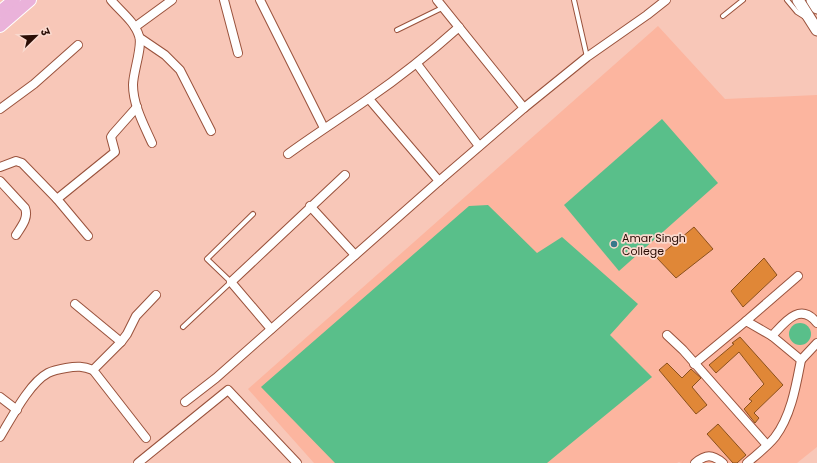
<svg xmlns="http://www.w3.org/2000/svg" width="817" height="463" viewBox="0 0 817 463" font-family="Poppins,'Noto Sans Devanagari',sans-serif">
  <rect width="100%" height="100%" fill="#f8c7b8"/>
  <polygon fill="#fcb59f" points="658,26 725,99 817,95 817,447 797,463 681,463 679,462 677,463 314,463 248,389"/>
  <g fill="#59bf8a">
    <polygon points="662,119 718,183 619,271 564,205"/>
    <polygon points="488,205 537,253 562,237 638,304 610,335 652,377 547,463 335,463 261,387 469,206"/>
    <circle cx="800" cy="334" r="11"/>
  </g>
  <g fill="#e08737" stroke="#8b511d">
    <polygon points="694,227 713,249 676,278 657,258"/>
    <polygon points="764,258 777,275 743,307 731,291"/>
    <polygon points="740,337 783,385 754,413 759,418 755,423 744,409 752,401 749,399 764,384 739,352 716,373 709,365 734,344 732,343"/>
    <polygon points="667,363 682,378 691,369 701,378 692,387 707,405 696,414 659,370"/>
    <polygon points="718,424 746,455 737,463 733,463 707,434"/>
  </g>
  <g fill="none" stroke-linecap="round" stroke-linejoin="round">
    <defs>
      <g id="lane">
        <polyline points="574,0 587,57"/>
        <polyline points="787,0 797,12 805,17"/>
        <polyline points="723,16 743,0"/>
        <polyline points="397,30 442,8"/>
        <polyline points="183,327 231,282 207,259 253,214"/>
      </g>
      <g id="street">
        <path d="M111 0C120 11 135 22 139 36 143 46 133 72 133 85 133 105 144 125 152 143"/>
        <polyline points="224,0 238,53"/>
        <polyline points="260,0 324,128"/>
        <polyline points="437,0 524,108"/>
        <polyline points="135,27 172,0"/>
        <polyline points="140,38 165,55 180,70 211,131"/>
        <polyline points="417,64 479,146"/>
        <polyline points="369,99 439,181"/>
        <polyline points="0,109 34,84 78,45"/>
        <path d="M288 154C314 135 341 118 368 99 400 77 430 53 459 27"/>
        <polyline points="0,167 16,161 22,163 57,199 88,236"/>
        <path d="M0 181 25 208C29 218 21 227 16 235"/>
        <polyline points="57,199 115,152 111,137 113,134 137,107"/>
        <polyline points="310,206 355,255"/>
        <polyline points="75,304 121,342"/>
        <polyline points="746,321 798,276"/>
        <polyline points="271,329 231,282 345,175"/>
        <polyline points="667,335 683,350 767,445"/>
        <path d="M772 336C784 323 800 301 817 323"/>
        <polyline points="801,360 817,343"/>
        <path d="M694 364 746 321 772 336 801 360C796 386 791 416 775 437 767 447 756 455 747 463"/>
        <polyline points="0,397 17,410"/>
        <polyline points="185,402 216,378 439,181 524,108 587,57 647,15 666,0"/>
        <path d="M0 437C11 419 29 383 48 373 54 370 60 369 66 368 77 366 83 366 93 370"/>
        <polyline points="146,438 93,370 121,342 127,334 136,316 156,295"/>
        <polyline points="138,463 228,390 297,463"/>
        <path d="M695 463C706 454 712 454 723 463"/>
      </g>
      <g id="secondary">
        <polyline points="798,0 817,30"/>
        <polyline points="812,0 817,8"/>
      </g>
      <g id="primary">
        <polyline points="0,12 14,0"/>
        <polyline points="0,26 30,0"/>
      </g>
    </defs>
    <use href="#lane" stroke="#99523c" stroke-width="6"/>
    <use href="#street" stroke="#99523c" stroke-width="10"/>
    <use href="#secondary" stroke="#99523c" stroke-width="13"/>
    <use href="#primary" stroke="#fff" stroke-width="14"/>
    <use href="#lane" stroke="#fff" stroke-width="4"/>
    <use href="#street" stroke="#fff" stroke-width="8"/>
    <use href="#secondary" stroke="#fff" stroke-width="11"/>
    <use href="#primary" stroke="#eab2da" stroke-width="12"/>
  </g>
  <circle fill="#37798b" stroke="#fad9ce" stroke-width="1.5" cx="614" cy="244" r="4"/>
  <g text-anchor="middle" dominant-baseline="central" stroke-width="3.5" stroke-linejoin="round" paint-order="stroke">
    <g font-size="11" fill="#2a0d05" stroke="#fad9ce" text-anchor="start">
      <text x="622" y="238">Amar Singh<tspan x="622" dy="13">College</tspan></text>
    </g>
  </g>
  <g transform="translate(36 36) rotate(67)" stroke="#fad9ce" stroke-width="3" paint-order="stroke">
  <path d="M0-3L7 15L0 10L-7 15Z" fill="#2a0d05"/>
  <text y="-6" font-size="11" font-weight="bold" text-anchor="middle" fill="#2a0d05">उ</text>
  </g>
</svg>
